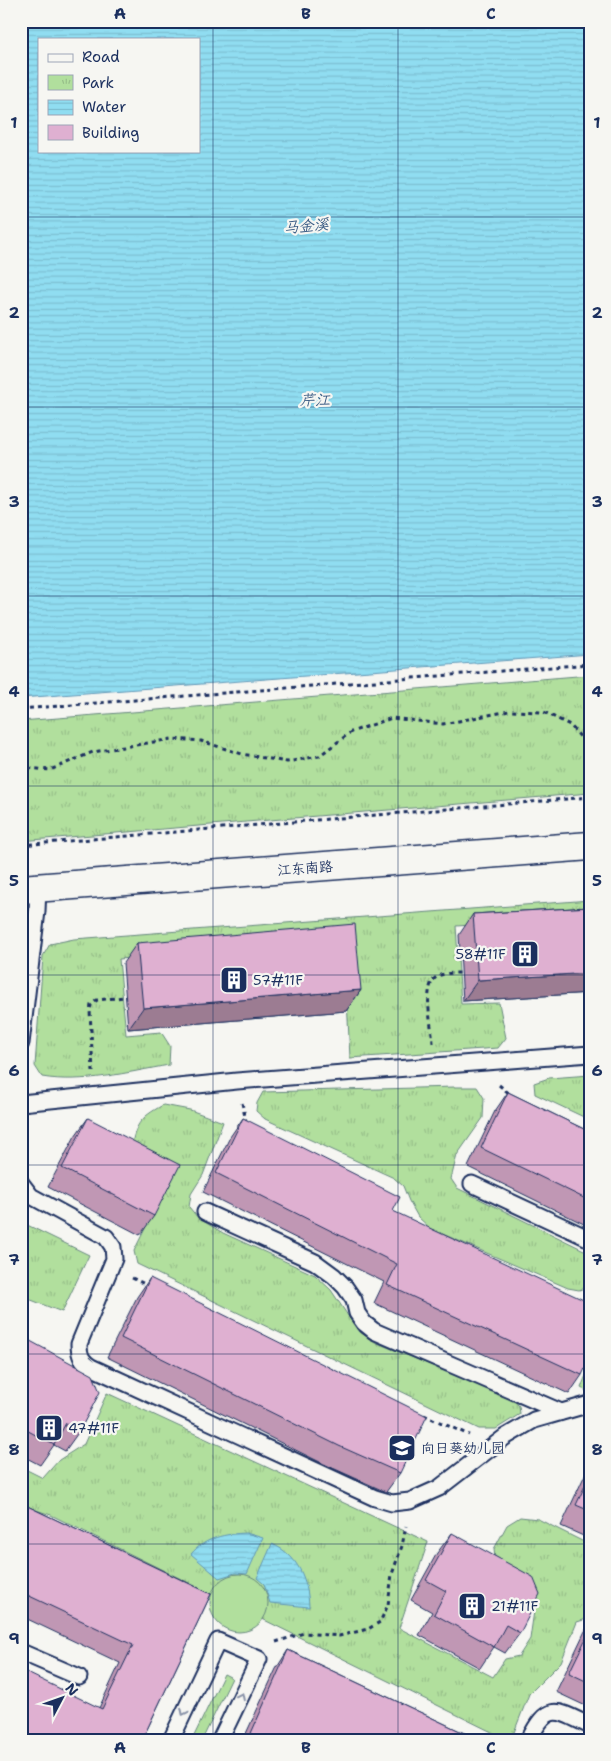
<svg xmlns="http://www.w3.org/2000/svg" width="611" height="1761" viewBox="0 0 611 1761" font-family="'Shantell Sans','LXGW WenKai TC',sans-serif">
  <defs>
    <pattern id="park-tufts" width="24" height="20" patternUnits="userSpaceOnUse" patternTransform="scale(1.25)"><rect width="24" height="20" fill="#b1df9d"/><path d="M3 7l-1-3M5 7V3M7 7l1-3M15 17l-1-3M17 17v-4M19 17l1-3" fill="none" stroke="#98c08a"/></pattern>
    <pattern id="water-rules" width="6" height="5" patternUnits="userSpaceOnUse" patternTransform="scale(1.25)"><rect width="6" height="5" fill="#90ddf1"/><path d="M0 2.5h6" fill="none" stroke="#7cbed1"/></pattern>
  </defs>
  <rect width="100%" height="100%" fill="#f6f6f2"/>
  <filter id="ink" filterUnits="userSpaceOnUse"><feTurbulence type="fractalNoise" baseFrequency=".02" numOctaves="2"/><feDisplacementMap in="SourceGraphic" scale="10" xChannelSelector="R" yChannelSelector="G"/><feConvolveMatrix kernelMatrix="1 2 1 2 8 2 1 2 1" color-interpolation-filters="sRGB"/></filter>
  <g filter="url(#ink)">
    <g fill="url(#park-tufts)" stroke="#66877e">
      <polygon points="590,675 590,793 21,841 21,721"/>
      <path d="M590 900V918L456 926 461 1004 499 1003 506 1038 498 1048 350 1058 344 940 119 959 126 1035 161 1032 170 1046 169 1065C129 1072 82 1084 42 1077L35 1066 43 956 50 944 74 939Z"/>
      <polygon points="590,1075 590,1120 535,1094 534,1083 549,1078"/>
      <polygon points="455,1087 477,1087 484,1098 483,1118 457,1155 451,1179 457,1188 590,1253 590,1286 579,1290 568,1288 431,1229 418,1217 409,1201 403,1186 394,1178 265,1119 256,1111 257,1103 263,1092"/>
      <path d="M163 1105 190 1110 223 1122 203 1175 191 1194 189 1207 198 1218 223 1233 315 1275 331 1290 358 1331 375 1342 513 1399 519 1406 520 1414 496 1429H479L137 1264 134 1251 170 1178 130 1152C136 1124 138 1119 163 1105Z"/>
      <polygon points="21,1222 89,1255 62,1312 21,1296"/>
      <polygon points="590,1365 590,1392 589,1392 581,1388"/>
      <polygon points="107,1393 428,1542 399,1628 493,1677 505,1659 519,1656 530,1639 534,1611 530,1600 496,1569 494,1549 507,1525 520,1517 538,1519 590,1545 590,1618 577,1622 561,1662 529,1694 511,1740 508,1740 51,1515 21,1505 21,1467 43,1478 59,1460 84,1444"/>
      <polygon points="224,1674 232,1678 202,1740 192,1740"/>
    </g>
    <circle fill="#b1df9d" stroke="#66877e" cx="239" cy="1603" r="29"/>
    <g fill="url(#water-rules)" stroke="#6197b6" fill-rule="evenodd">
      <path d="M21 21H590V654L21 698ZM39 39H199V151H39Z"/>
      <path d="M246 1533 263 1538 247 1574 235 1573 219 1578 191 1554C206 1537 225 1534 246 1533Z"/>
      <path d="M272 1544C298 1555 308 1580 309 1607L270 1603 264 1584 257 1578Z"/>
    </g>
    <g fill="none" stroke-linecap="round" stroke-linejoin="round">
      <defs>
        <g id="service">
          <polyline points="21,1043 37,911 38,888"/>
          <polyline points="21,1103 237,1081 590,1054"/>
          <path d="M21 1183 31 1196 106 1237 113 1247 114 1259 79 1344C79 1356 82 1361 91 1367L375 1498 392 1503 410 1501 439 1488 505 1437 534 1420 590 1404"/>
          <polyline points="472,1184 590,1239"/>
          <polyline points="205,1212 315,1262 334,1276 345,1287 354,1300 357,1313 364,1323 374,1331 561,1412"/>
          <polyline points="21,1652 79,1677"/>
          <polyline points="171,1740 218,1641 259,1659 220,1740"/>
          <path d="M529 1740C548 1701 557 1710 590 1726"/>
        </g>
        <polyline id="tertiary" points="21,889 590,846"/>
      </defs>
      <use href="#service" stroke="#1b2f5e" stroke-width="19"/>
      <use href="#tertiary" stroke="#1b2f5e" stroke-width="31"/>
      <g stroke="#1b2f5e" stroke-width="3" stroke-dasharray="4 4" stroke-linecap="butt">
        <polyline points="21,709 590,664"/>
        <polyline points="21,765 27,768 50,770 93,752 172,739 201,741 242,754 287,762 319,756 351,732 392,718 443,724 509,711 544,712 570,725 590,748"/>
        <polyline points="21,845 590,797"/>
        <path d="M433 1043C432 1026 421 984 438 976 444 973 455 973 462 973"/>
        <polyline points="93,1072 90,1010 91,1005 97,1000 125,997"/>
        <polyline points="499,1085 510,1094"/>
        <polyline points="242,1103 246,1121"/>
        <polyline points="132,1278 149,1286"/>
        <polyline points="424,1415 469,1435"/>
        <polyline points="276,1642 304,1633 339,1636 368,1629 380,1622 388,1605 392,1574 402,1546 406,1526"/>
      </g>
      <use href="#service" stroke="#f6f6f2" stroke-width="15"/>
      <use href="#tertiary" stroke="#f6f6f2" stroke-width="28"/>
    </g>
    <g fill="#c097b4" stroke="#1b2f5e">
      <polygon points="590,907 590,993 463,1001 459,935 473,914"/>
      <polygon points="137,943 361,990 346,1011 128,1029 123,963"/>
      <polygon points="508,1092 590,1132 590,1227 468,1167 495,1111"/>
      <polygon points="88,1118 154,1216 140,1235 48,1187 75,1136"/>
      <polygon points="243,1118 393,1211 582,1375 569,1394 374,1303 384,1282 203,1192 230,1137"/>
      <polygon points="150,1278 400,1473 386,1492 326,1465 107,1357 137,1297"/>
      <polygon points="21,1336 80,1430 65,1451 54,1445 40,1465 21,1455"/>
      <polygon points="590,1464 590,1539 561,1526"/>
      <polygon points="21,1503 211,1594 142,1740 99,1708 120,1663 21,1616"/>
      <polygon points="452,1533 520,1633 505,1653 494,1647 480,1668 419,1635 432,1612 411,1600 437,1553"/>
      <polygon points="590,1624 590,1708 556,1692 585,1631"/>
      <polygon points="288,1650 479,1740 243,1740 276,1669"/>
    </g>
    <g fill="#9c7b92" stroke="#1b2f5e">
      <polygon points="590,973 590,993 463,1001 478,980"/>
      <polygon points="361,990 346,1011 128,1029 143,1008"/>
    </g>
    <g fill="#dfb0d1" stroke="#1b2f5e">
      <polygon points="590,907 590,973 478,980 473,914"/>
      <polygon points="355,924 361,990 143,1008 137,943"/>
      <polygon points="508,1092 590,1132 590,1201 481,1148"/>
      <polygon points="88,1118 180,1165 154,1216 62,1168"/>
      <polygon points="243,1118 400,1197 393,1211 590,1303 590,1358 582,1375 387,1285 397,1264 216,1173"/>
      <polygon points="150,1278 427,1416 400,1473 339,1446 121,1338"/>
      <polygon points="21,1336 93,1375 100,1392 80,1430 66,1423 54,1445 21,1427"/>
      <polygon points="590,1475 590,1511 576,1505"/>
      <polygon points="21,1503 211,1594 142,1740 21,1740 21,1670 102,1709 133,1645 21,1592"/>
      <polygon points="452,1533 533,1577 540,1594 520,1633 506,1625 494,1647 434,1614 446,1591 426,1580"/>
      <polygon points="590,1630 590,1683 569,1673"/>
      <polygon points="288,1650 479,1740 248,1740"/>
    </g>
    <defs><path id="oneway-chevron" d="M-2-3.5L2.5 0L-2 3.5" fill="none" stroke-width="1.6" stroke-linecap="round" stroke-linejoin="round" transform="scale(1.25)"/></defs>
    <g stroke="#8892a8">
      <use href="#oneway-chevron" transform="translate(241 1696) rotate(-64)"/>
      <use href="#oneway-chevron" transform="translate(184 1712) rotate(116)"/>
    </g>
  </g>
  <path fill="none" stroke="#1b2f5e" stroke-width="1" stroke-opacity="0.55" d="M213 21V1740M398 21V1740M21 217H590M21 407H590M21 596H590M21 786H590M21 975H590M21 1165H590M21 1354H590M21 1544H590"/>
  <defs>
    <symbol id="building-square" viewBox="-11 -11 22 22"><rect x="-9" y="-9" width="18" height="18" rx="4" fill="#1b2f5e" stroke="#f6f6f2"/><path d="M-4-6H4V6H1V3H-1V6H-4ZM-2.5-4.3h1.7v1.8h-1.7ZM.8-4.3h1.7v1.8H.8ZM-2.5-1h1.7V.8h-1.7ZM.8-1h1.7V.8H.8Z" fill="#fff"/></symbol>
    <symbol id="school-square" viewBox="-11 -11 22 22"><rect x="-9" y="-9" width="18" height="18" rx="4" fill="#1b2f5e" stroke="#f6f6f2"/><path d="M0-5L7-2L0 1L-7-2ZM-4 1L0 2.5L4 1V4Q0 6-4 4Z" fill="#fff"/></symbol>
  </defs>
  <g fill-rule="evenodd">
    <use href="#building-square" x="509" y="938" width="32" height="32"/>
    <use href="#building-square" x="218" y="964" width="32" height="32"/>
    <use href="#building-square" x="33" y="1412" width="32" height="32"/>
    <use href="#school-square" x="386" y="1432" width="32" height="32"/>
    <use href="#building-square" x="456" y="1590" width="32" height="32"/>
  </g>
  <g text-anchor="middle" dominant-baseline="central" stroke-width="4.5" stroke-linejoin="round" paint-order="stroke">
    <g font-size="14" fill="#1b2f5e" stroke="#f6f6f2">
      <text transform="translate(305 868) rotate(-4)">江东南路</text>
    </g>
    <g font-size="14" fill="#1b2f5e" stroke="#f6f6f2" text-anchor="start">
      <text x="506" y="954" text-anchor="end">58#11F</text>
      <text x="253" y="980">57#11F</text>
      <text x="68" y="1428">47#11F</text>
      <text x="421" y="1448">向日葵幼儿园</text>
      <text x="491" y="1606">21#11F</text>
    </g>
    <g font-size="15" font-style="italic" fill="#385a83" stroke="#f6f6f2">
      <text transform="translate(306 226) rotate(-5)">马金溪</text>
      <text x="315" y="400">芹江</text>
    </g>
  </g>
  <rect width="611" height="1761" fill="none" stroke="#f6f6f2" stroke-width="55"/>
  <rect x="38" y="38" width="162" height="115" fill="#f6f6f2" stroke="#9ea6b7"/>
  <rect x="48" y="54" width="25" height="8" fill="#f6f6f2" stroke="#9ea6b7"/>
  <text x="82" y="62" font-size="15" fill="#1b2f5e">Road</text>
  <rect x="48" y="75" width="25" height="15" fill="url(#park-tufts)" stroke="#9ea6b7"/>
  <text x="82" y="88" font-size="15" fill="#1b2f5e">Park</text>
  <rect x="48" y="100" width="25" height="15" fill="url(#water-rules)" stroke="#9ea6b7"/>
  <text x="82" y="112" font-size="15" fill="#1b2f5e">Water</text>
  <rect x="48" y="125" width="25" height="15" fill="#dfb0d1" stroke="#9ea6b7"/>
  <text x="82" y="138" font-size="15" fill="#1b2f5e">Building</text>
  <g transform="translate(62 1698) rotate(49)" stroke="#f6f6f2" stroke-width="4" paint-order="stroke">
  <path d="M0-4L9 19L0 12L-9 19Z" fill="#1b2f5e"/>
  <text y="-8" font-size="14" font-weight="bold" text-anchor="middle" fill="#1b2f5e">N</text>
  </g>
  <rect x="28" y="28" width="556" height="1706" fill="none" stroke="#1b2f5e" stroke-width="2"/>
  <g font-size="16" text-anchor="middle" font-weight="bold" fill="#1b2f5e">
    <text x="120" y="19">A</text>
    <text x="306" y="19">B</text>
    <text x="491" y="19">C</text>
    <text x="14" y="128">1</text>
    <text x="597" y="128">1</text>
    <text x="14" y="318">2</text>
    <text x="597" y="318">2</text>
    <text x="14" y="507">3</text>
    <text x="597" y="507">3</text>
    <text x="14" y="697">4</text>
    <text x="597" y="697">4</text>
    <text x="14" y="886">5</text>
    <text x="597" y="886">5</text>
    <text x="14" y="1076">6</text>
    <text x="597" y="1076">6</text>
    <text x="14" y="1265">7</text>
    <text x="597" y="1265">7</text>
    <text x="14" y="1455">8</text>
    <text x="597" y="1455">8</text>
    <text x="14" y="1644">9</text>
    <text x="597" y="1644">9</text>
    <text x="120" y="1753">A</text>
    <text x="306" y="1753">B</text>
    <text x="491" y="1753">C</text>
  </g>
</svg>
